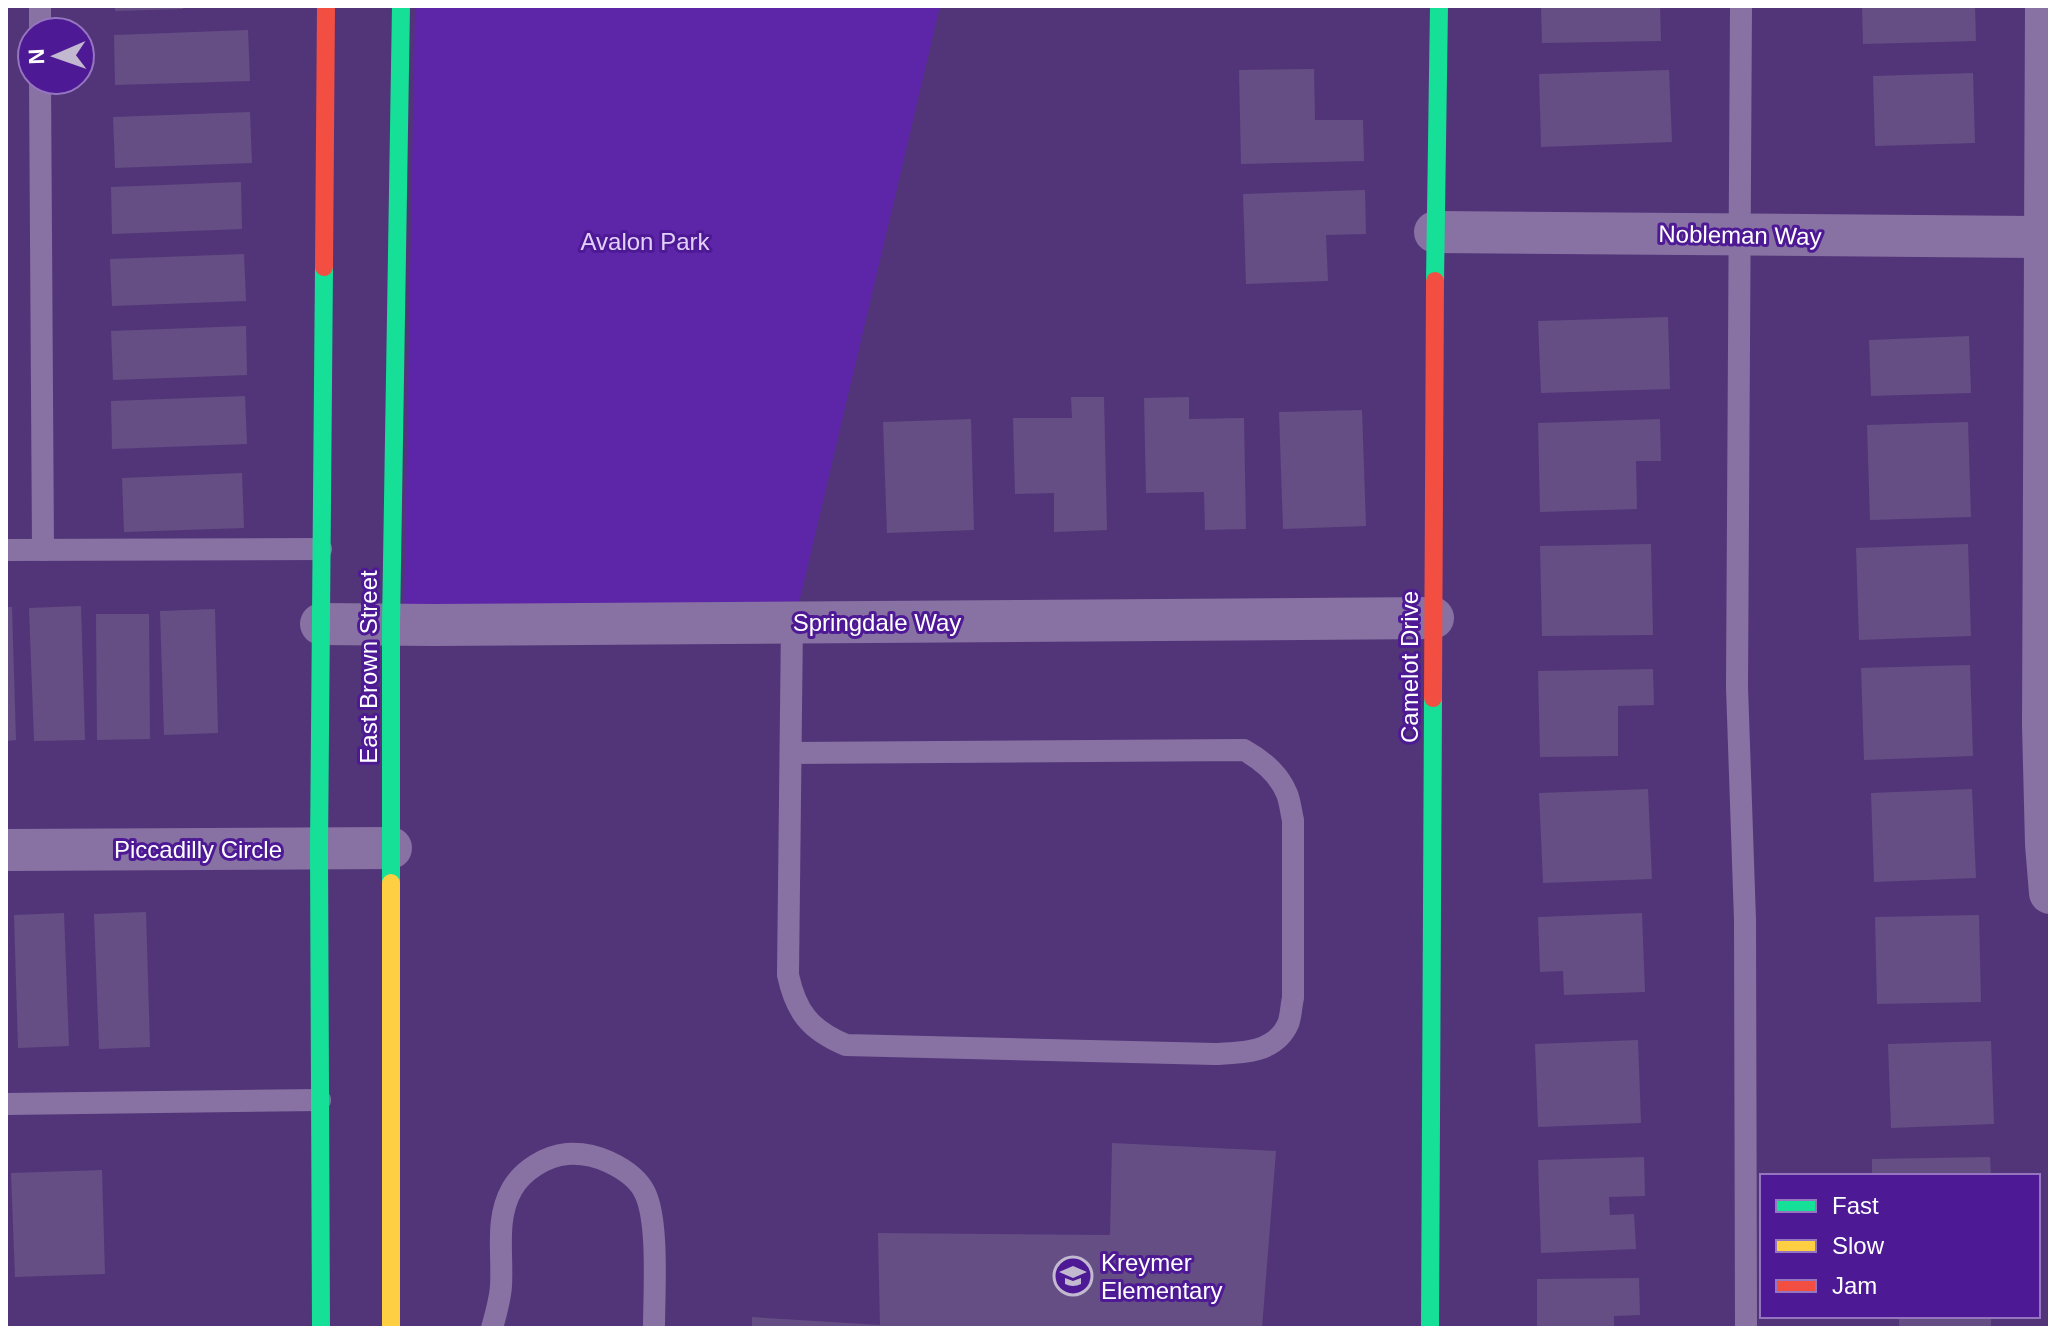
<svg xmlns="http://www.w3.org/2000/svg" width="2056" height="1334" viewBox="0 0 2056 1334" font-family="Helvetica,sans-serif">
  <rect width="100%" height="100%" fill="#523578"/>
  <polygon fill="#5d26a8" points="415,6 940,6 798,607 404,610"/>
  <g fill="#654e84">
    <polygon points="115,6 183,6 183,9 115,11"/>
    <polygon points="1541,6 1660,6 1661,41 1542,43"/>
    <polygon points="1862,6 1975,6 1976,41 1863,44"/>
    <polygon points="248,30 250,81 115,85 114,35"/>
    <polygon points="1314,69 1315,120 1363,120 1364,161 1241,164 1239,70"/>
    <polygon points="1669,70 1672,142 1541,147 1539,74"/>
    <polygon points="1973,73 1975,143 1875,146 1873,76"/>
    <polygon points="250,112 252,163 115,168 113,117"/>
    <polygon points="241,182 242,229 112,234 111,187"/>
    <polygon points="1365,190 1366,234 1326,235 1328,281 1246,284 1243,194"/>
    <polygon points="244,254 246,301 112,306 110,259"/>
    <polygon points="1668,317 1670,389 1541,393 1538,321"/>
    <polygon points="246,326 247,375 113,380 111,331"/>
    <polygon points="1969,336 1971,393 1871,396 1869,340"/>
    <polygon points="245,396 247,444 112,449 111,401"/>
    <polygon points="1071,397 1104,397 1107,530 1054,532 1054,493 1015,494 1013,418 1072,418"/>
    <polygon points="1189,397 1189,419 1244,418 1246,529 1205,530 1204,492 1146,493 1144,398"/>
    <polygon points="1362,410 1366,526 1283,529 1279,412"/>
    <polygon points="971,419 974,530 887,533 883,422"/>
    <polygon points="1660,419 1661,461 1636,461 1637,509 1540,512 1538,423"/>
    <polygon points="1968,422 1971,517 1870,520 1867,425"/>
    <polygon points="242,473 244,528 124,532 122,478"/>
    <polygon points="1651,544 1653,635 1542,636 1540,546"/>
    <polygon points="1968,544 1971,636 1859,640 1856,548"/>
    <polygon points="81,606 85,740 34,741 29,608"/>
    <polygon points="6,607 12,607 16,740 6,741"/>
    <polygon points="215,609 218,733 164,735 160,611"/>
    <polygon points="96,614 149,614 150,739 97,740"/>
    <polygon points="1970,665 1973,756 1864,760 1861,668"/>
    <polygon points="1653,669 1654,705 1618,706 1618,756 1540,757 1538,671"/>
    <polygon points="1648,789 1652,879 1543,883 1539,793"/>
    <polygon points="1972,789 1976,878 1874,882 1871,793"/>
    <polygon points="146,912 150,1047 99,1049 94,914"/>
    <polygon points="64,913 69,1046 18,1048 14,915"/>
    <polygon points="1642,913 1645,992 1564,995 1563,971 1540,972 1538,917"/>
    <polygon points="1979,915 1981,1002 1877,1004 1875,917"/>
    <polygon points="1638,1040 1641,1123 1538,1127 1535,1044"/>
    <polygon points="1991,1041 1994,1124 1891,1128 1888,1044"/>
    <polygon points="1112,1143 1276,1151 1262,1328 752,1328 752,1317 880,1325 878,1233 1110,1235"/>
    <polygon points="1644,1157 1645,1196 1609,1197 1610,1215 1634,1214 1636,1249 1541,1253 1538,1160"/>
    <polygon points="1990,1157 1991,1176 1872,1176 1872,1159"/>
    <polygon points="102,1170 105,1274 15,1277 11,1173"/>
    <polygon points="1639,1278 1640,1315 1614,1316 1614,1328 1537,1328 1537,1279"/>
    <rect x="1899" y="1316" width="92" height="12"/>
  </g>
  <g fill="none" stroke-linecap="round" stroke-linejoin="round">
    <g stroke="#8872a3" stroke-width="22">
      <polyline points="40,6 40,32"/>
      <polyline points="1741,6 1737,687 1745,920 1746,1328"/>
      <polyline points="40,80 43,550"/>
      <polyline points="6,550 321,549"/>
      <path d="M791 753 1244 750C1262 760 1279 774 1287 794 1290 801 1291 812 1293 820V998C1291 1006 1291 1017 1288 1024 1275 1053 1242 1053 1215 1054L846 1045C810 1030 796 1012 788 975L792 622"/>
      <polyline points="6,1104 320,1100"/>
      <path d="M492 1328C496 1314 500 1300 501 1286 503 1253 495 1219 512 1189 523 1170 546 1156 567 1154 581 1153 596 1156 609 1162 624 1169 638 1178 645 1193 659 1222 654 1294 654 1328"/>
    </g>
    <g stroke="#8872a3" stroke-width="42">
      <polyline points="2046,6 2043,725 2046,844 2050,893"/>
      <polyline points="1435,232 2044,237"/>
      <polyline points="321,624 434,625 1433,618"/>
      <polyline points="6,850 391,848"/>
    </g>
    <g stroke="#16e098" stroke-width="18">
      <polyline points="1435,281 1439,6"/>
      <polyline points="391,883 391,625 401,6"/>
      <polyline points="321,1328 319,849 324,267"/>
      <polyline points="1430,1328 1433,698"/>
    </g>
    <polyline stroke="#ffcf43" stroke-width="18" points="391,883 391,1328"/>
    <g stroke="#f24e42" stroke-width="18">
      <polyline points="324,267 326,6"/>
      <polyline points="1433,698 1435,281"/>
    </g>
  </g>
  <defs>
    <symbol id="school-ring" viewBox="-11 -11 22 22"><circle r="9.5" fill="#4e1994" stroke="#c2b8d0" stroke-width="1.5"/><path d="M0-5L7-2L0 1L-7-2ZM-4 1L0 2.5L4 1V4Q0 6-4 4Z" fill="#c2b8d0"/></symbol>
  </defs>
  <g fill-rule="evenodd">
    <use href="#school-ring" x="1051" y="1254" width="44" height="44"/>
  </g>
  <g text-anchor="middle" dominant-baseline="central" stroke-width="6" stroke-linejoin="round" paint-order="stroke">
    <g font-size="24" fill="#fff" stroke="#4e1994">
      <text transform="translate(1740 235) rotate(1)">Nobleman Way</text>
      <text x="877" y="622">Springdale Way</text>
      <text transform="translate(368 667) rotate(-90)">East Brown Street</text>
      <text transform="translate(1409 667) rotate(-90)">Camelot Drive</text>
      <text x="198" y="849">Piccadilly Circle</text>
    </g>
    <g font-size="24" fill="#e2d0fb" stroke="#4e1994">
      <text x="645" y="241">Avalon Park</text>
    </g>
    <g font-size="24" fill="#fff" stroke="#4e1994" text-anchor="start">
      <text x="1101" y="1262">Kreymer<tspan x="1101" dy="28">Elementary</tspan></text>
    </g>
  </g>
  <rect width="2056" height="1334" fill="none" stroke="#ffffff" stroke-width="16"/>
  <rect x="1760" y="1174" width="280" height="144" fill="#4e1994" stroke="#9575bf" stroke-width="2"/>
  <rect x="1776" y="1200" width="40" height="12" fill="#16e098" stroke="#9575bf" stroke-width="2"/>
  <text x="1832" y="1214" font-size="24" fill="#ffffff">Fast</text>
  <rect x="1776" y="1240" width="40" height="12" fill="#ffcf43" stroke="#9575bf" stroke-width="2"/>
  <text x="1832" y="1254" font-size="24" fill="#ffffff">Slow</text>
  <rect x="1776" y="1280" width="40" height="12" fill="#f24e42" stroke="#9575bf" stroke-width="2"/>
  <text x="1832" y="1294" font-size="24" fill="#ffffff">Jam</text>
  <g transform="translate(56 56) rotate(268)"><circle r="38" fill="#4e1994" stroke="#9575bf" stroke-width="2"/>
  <path d="M0-6L14 30L0 20L-14 30Z" fill="#c2b8d0"/>
  <text y="-12" font-size="22" font-weight="bold" text-anchor="middle" fill="#ffffff">N</text>
  </g>
</svg>
